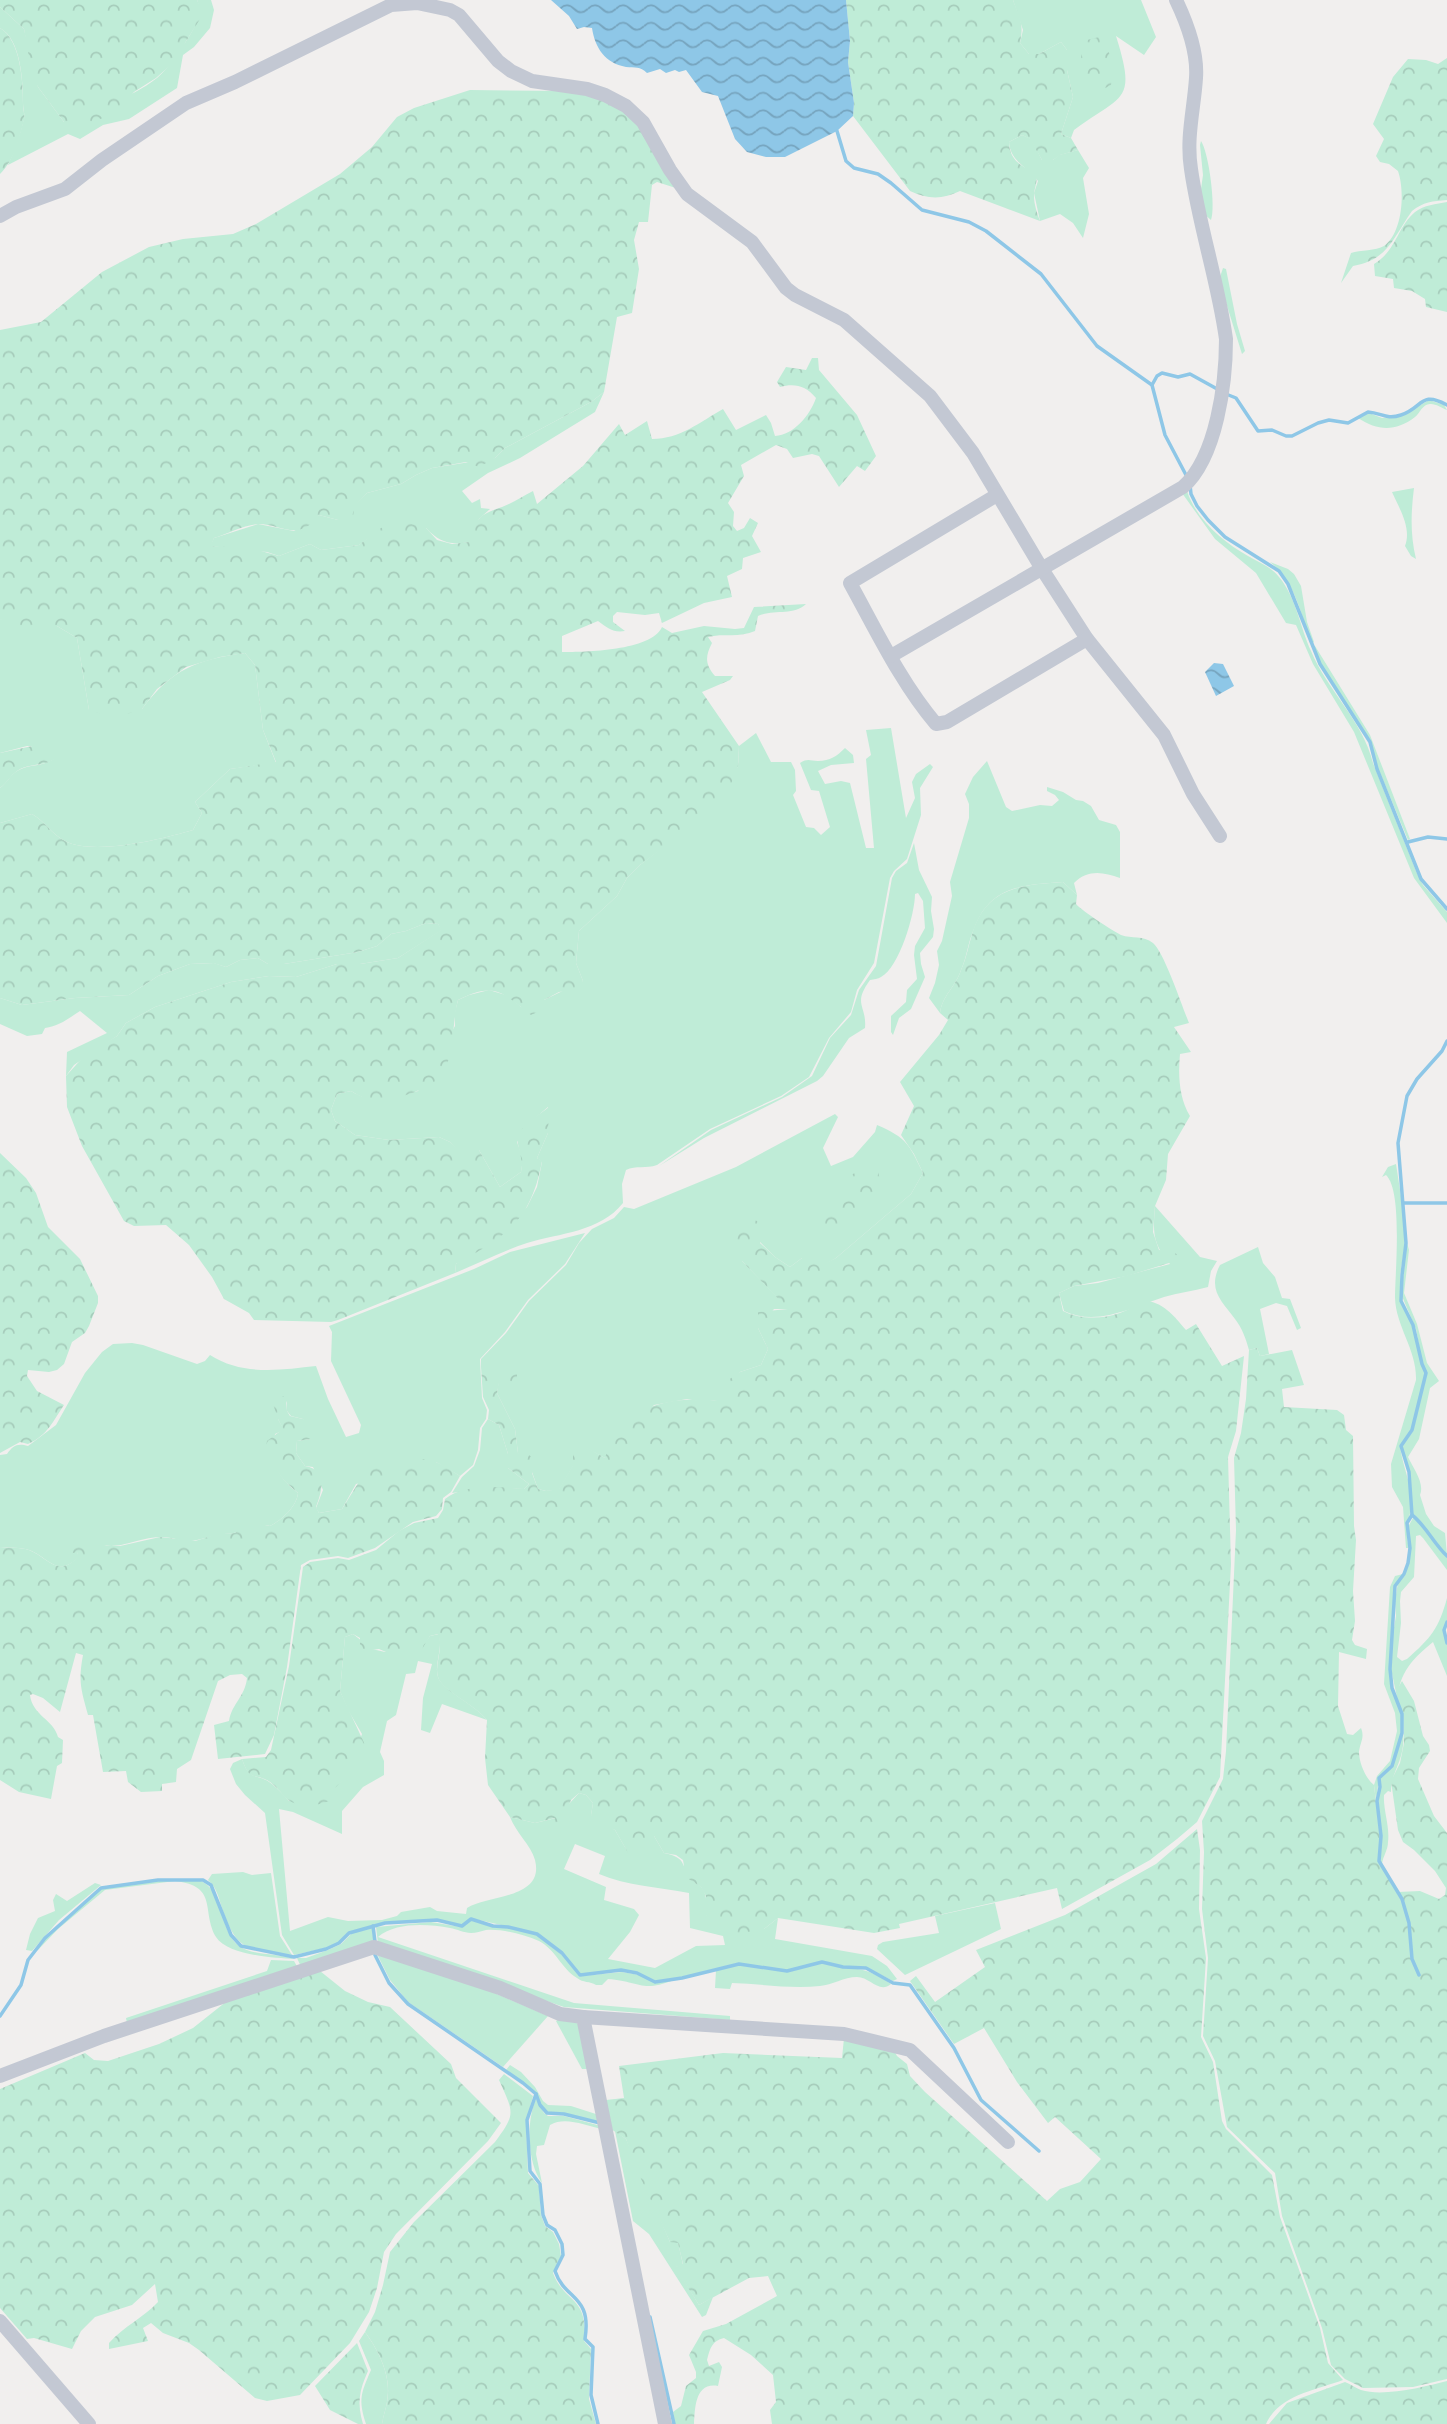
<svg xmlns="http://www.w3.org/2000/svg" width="1447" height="2424" viewBox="0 0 1447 2424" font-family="'Asap Condensed',sans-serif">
  <defs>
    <pattern id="forest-crowns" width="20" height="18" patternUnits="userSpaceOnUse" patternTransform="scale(1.75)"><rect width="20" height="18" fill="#bfecd7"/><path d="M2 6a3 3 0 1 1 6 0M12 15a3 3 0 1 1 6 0" fill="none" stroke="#a6ccbb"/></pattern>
    <pattern id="water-waves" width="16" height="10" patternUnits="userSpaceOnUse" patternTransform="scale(1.75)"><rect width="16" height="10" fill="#8ec7e7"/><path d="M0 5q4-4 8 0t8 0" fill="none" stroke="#76a4be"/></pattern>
  </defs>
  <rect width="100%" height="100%" fill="#f1efee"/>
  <g fill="#bfecd7" fill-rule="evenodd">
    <path d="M197 0H211L214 10 210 28 194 47 183 55 177 88 129 119 103 125 80 139 68 134 8 165C15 150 20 135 24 119 25 114 23 108 23 103 23 82 21 39 0 28V7L24 29 38 87 64 122C94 109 130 99 157 78 170 67 181 49 190 35 197 23 203 14 197 0Z"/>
    <path d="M1013 0H1141L1156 37 1144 55 1116 36C1137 103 1123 94 1074 130L1071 138 1061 134 1073 97 1067 70V50L1061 42 1039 54H1029L1020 43 1023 30Z"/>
    <path d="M1022 135 1031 139 1042 160H1053L1059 155 1078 150 1089 168 1083 178 1089 214 1083 238 1073 223 1060 214 1040 221 1034 193 1038 181C1027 167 1010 161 1009 142Z"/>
    <path d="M1201 141C1209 153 1216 208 1211 220L1203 213 1200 196 1203 175 1200 145Z"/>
    <polygon points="1223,268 1226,269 1237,324 1245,351 1242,354 1219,280"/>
    <path d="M604 392 595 412 520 458 488 473 462 491 472 503 480 499 481 508 490 509 479 519 470 542C450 545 440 543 426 528L369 538 359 545 321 550 310 544 279 556 267 552 210 546 214 538 258 524 294 531 319 515 338 520 367 493 401 484 416 475 432 468 495 458 505 448 591 402Z"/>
    <path d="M1429 400 1444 405 1447 410C1442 408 1436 404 1431 404 1423 403 1420 413 1415 417 1395 432 1378 431 1358 418L1369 413 1382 418 1402 416Z"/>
    <path d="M1414 488C1411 512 1410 534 1416 559L1411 556 1405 546C1412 528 1399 508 1392 492Z"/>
    <path d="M1187 491C1196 519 1223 542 1248 556 1258 562 1272 567 1279 577 1296 597 1300 627 1311 651 1327 690 1363 721 1373 763L1416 871 1423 885 1447 912V923L1414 878 1354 732 1313 664 1296 625 1286 623 1256 573 1215 539 1182 493Z"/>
    <path d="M1270 562 1288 569 1294 574 1301 586 1307 622 1314 642 1311 644C1302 616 1295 581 1270 562Z"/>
    <path d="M0 619 57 626 77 638 89 710 142 709C172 669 196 660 245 653L255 665 263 730 276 763 230 769 195 802 202 813 193 830C163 839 93 856 65 841 51 834 45 821 32 814L0 823V788C7 783 10 775 17 771 30 763 41 768 55 758V746H27L0 753Z"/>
    <polygon points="1315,646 1370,735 1410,839 1408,840 1378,768 1370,739 1357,723 1320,662 1313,647"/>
    <path d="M891 728 906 818 915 798 912 782 916 774 930 764 933 767 920 788 921 815 907 859 894 871 890 878 874 963 857 990 851 1012 829 1038 809 1077 781 1096 710 1129 657 1165C646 1169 636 1165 626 1170L622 1184 623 1203C600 1232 560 1233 527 1243 503 1251 479 1263 455 1273L456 1264 527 1207 537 1187 542 1162 537 1158 548 1133V1107L535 1118 517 1142 523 1159 521 1172 500 1187 479 1150H457L450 1142 439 1137 389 1140 355 1135 335 1121 331 1110 337 1094 351 1091C376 1106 391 1098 418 1091L455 1026V1012L458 1000 469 995 489 990 509 996 521 1007 544 1009V1000L583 981 576 963 579 931 617 896 627 878 640 865 672 840 738 767 739 746 756 733 771 762H791L795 770 796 791 793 795 806 827 814 828 821 835 830 827 819 791 811 790 800 763C808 758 810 761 818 761 830 761 837 756 845 748L853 755 854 763 831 765 818 771 825 784 841 781 850 783 866 848H874L866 759 871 755 866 730Z"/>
    <path d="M987 761 1006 807 1012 811 1040 805 1052 806 1059 800 1055 795 1047 791V787L1063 792 1076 800 1083 801 1091 806 1099 820 1116 825 1120 832V878C1103 872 1088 869 1074 883L1077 895 1063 882C1022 885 990 886 974 929 968 942 967 957 961 970 956 986 942 996 940 1013L929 998 935 983 939 965 937 951 942 941 952 896 950 882 969 818V804L965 794 973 777Z"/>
    <path d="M914 843 919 870 932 897 931 911 934 929 933 937 920 953 921 964 925 977 911 1009 899 1018 893 1035 891 1032V1016L906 1002 907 990 917 979 914 955 915 946 925 928 923 901 918 893 915 894C915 914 899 968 881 977 878 979 874 979 870 980 852 1005 867 1005 865 1028L849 1038 823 1076 817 1081 704 1138 659 1166 711 1130 782 1097 812 1076 830 1038 851 1015 859 990 876 966 892 878 896 871 907 863Z"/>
    <path d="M426 923 438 924 442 930 398 958 360 964H337L296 977 269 976 231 982 155 1007 126 1023 117 1036 74 1065 66 1076 67 1052 107 1033 80 1011C68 1019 59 1026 45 1028L42 1034 27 1036 0 1024V998L22 1005 75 998 129 995 158 976 190 964 214 963 226 967 240 960 258 958 268 964H284L358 952 377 946 391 934 406 931Z"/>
    <path d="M835 1114 838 1117 823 1148 831 1166 853 1157 875 1132 877 1125C907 1138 909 1144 923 1173L911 1194 836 1258 826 1264 802 1258 790 1267 775 1257 760 1242 742 1261 789 1309H774L758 1328 768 1349 761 1365 740 1372 718 1400 702 1402 687 1399 654 1405 605 1458 584 1447 559 1490 546 1491 538 1489 532 1472 518 1453 515 1429 497 1393 501 1367H481V1359L506 1333 529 1301 566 1265 579 1243 592 1229 614 1218 624 1207 634 1209 736 1167Z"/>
    <path d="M1396 1164 1402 1203 1405 1243 1400 1276V1302L1412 1325 1418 1344 1421 1364 1426 1374 1412 1430 1400 1446C1402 1463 1409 1478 1411 1495 1413 1517 1403 1524 1409 1548H1406L1403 1507 1392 1487 1391 1464 1416 1380C1417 1350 1396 1327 1395 1298 1395 1273 1403 1191 1386 1175L1382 1177 1388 1167Z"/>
    <path d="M1155 1206 1200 1257 1217 1261 1211 1271 1208 1287C1193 1291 1178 1293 1164 1297 1133 1307 1097 1327 1064 1311L1059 1293 1074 1286 1098 1283 1170 1264C1152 1243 1153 1232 1155 1206Z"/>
    <path d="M585 1233 565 1264 528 1300 505 1332 480 1359 482 1398 487 1410 486 1419 480 1428 478 1450 473 1465 460 1476 436 1462 356 1484 342 1509 319 1513 316 1508 323 1490 313 1467 305 1466 296 1453 297 1441 311 1439 303 1419 291 1416 287 1411V1401L278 1419 284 1430 275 1434C272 1462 275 1475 298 1493 297 1506 282 1520 270 1526 254 1522 249 1531 234 1533 221 1534 210 1537 197 1540 184 1544 173 1536 160 1537 126 1539 117 1556 81 1537L77 1552 79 1557C56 1578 50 1558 29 1550 20 1547 9 1548 0 1547V1455L7 1454C13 1445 18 1443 28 1446L56 1425 85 1373 102 1352 113 1344 132 1343 143 1345 197 1364 205 1361 210 1355C243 1376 280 1370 316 1366L328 1399 346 1437 359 1433 361 1425 331 1361 332 1332 329 1326 474 1269 510 1252Z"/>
    <path d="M1407 1243 1409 1250 1404 1293 1417 1324 1427 1363 1439 1381 1430 1388 1419 1439 1408 1457C1413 1468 1425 1483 1420 1495L1426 1514 1434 1526 1445 1533 1447 1555C1435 1543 1426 1525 1413 1515L1409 1472 1402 1446 1413 1431 1427 1373 1422 1362 1416 1329 1401 1294Z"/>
    <path d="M1258 1247 1263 1263 1275 1277 1282 1298 1290 1299 1301 1328 1297 1330 1287 1306 1276 1303 1260 1309 1269 1354 1260 1356 1257 1348 1249 1350C1246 1339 1242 1328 1235 1319 1222 1301 1207 1290 1220 1265Z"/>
    <polygon points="488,1419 499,1425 508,1454 508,1468 529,1484 524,1489 486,1488 452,1493 462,1477 474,1466 480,1450 482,1428"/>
    <path d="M1413 1518 1419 1522 1447 1557V1570L1423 1538 1420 1535 1416 1536 1414 1577 1401 1592 1400 1601 1401 1623 1397 1657 1402 1661 1407 1659C1431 1638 1439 1628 1447 1598V1620L1443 1630 1447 1645V1676L1433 1642C1413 1658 1397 1675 1398 1702L1391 1669 1392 1639 1396 1616 1395 1601 1398 1582 1405 1575 1409 1563 1408 1527Z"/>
    <path d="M1403 1574 1394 1586 1390 1669 1392 1689 1401 1714 1402 1733 1391 1765 1382 1777 1393 1766 1403 1732C1406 1760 1391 1770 1391 1792L1388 1791 1384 1795C1383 1810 1390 1826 1388 1842 1388 1850 1383 1856 1382 1864L1380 1860 1382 1836 1378 1800 1381 1787 1379 1778 1376 1801 1374 1785 1377 1776 1390 1761 1397 1731 1395 1713 1384 1684 1390 1587 1395 1576Z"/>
    <path d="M353 1634 372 1649 385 1652 423 1645 430 1636 439 1634C443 1649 434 1665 438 1677 443 1691 476 1705 487 1720L442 1704 430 1733 421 1730 423 1698 432 1664 418 1661 415 1673 406 1674 396 1715 387 1721 380 1752 384 1761V1775L363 1787 342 1811V1834L293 1812 279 1809 290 1931 328 1917 348 1921 382 1920 397 1916 401 1912 430 1907 437 1911 466 1914 467 1908C487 1895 545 1899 535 1860 531 1845 516 1833 510 1817L535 1823 556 1818 579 1793 586 1795 593 1803 591 1815 615 1830 626 1849 648 1836H654L664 1853C689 1858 679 1866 693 1881 696 1884 700 1885 702 1888 708 1896 706 1906 706 1915L764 1929 778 1918 775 1939 872 1956 887 1966 897 1979 893 1981 866 1967 843 1966 821 1961 787 1971 738 1963 681 1977 656 1981 636 1972 621 1970 580 1974 562 1953 537 1933 470 1918 462 1925 437 1919 385 1922 348 1932 339 1942 325 1948 294 1955 282 1935 265 1813 245 1795 236 1784 230 1769 233 1763 242 1759C250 1783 257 1772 272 1784 278 1789 284 1795 289 1801 344 1788 344 1788 362 1734L348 1710 340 1691 345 1637ZM575 1844 605 1856 599 1874C627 1886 659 1887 689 1893L690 1928 723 1936 725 1945 696 1946 655 1968 608 1959 630 1932 639 1915 634 1909 604 1900 606 1887 564 1869Z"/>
    <path d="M243 1872 252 1875 271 1873 280 1936 292 1955C245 1949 236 1951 221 1905 218 1895 216 1887 208 1880L212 1874Z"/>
    <path d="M199 1880C226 1891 218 1930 239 1946 253 1956 278 1953 294 1959 274 1958 227 1955 216 1937 201 1911 219 1886 175 1881L105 1890 58 1929 37 1951 45 1938 101 1889 157 1881Z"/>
    <polygon points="95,1883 101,1885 59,1920 32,1951 26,1950 30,1934 38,1918 55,1911 53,1900 56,1894 67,1901"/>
    <polygon points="995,1903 1001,1929 905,1975 877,1949 878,1945 883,1942 939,1933 935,1916"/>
    <path d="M471 1920 536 1934 562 1955 581 1976 622 1972 639 1975 656 1983 674 1980C641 1993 639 1981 608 1979L602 1985H596C590 1981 583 1983 577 1978 561 1968 556 1950 539 1941 523 1934 503 1929 486 1930 481 1931 476 1933 471 1933 464 1933 457 1929 450 1928 427 1924 396 1922 378 1937L574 2003 730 2016V2020L564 2007 378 1943 376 1927 431 1922 461 1927Z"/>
    <polygon points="372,1928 374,1945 302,1969 297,1958 306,1958 328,1950 341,1944 352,1933"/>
    <polygon points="377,1954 476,1985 548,2016 503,2067 408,2002 390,1980"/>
    <polygon points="271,1960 294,1961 299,1970 127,2023 126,2018 267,1971"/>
    <path d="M822 1963C852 1970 865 1965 891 1984 879 1994 870 1977 857 1977 844 1977 832 1985 820 1986 791 1989 761 1984 732 1983L730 1989 715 1988 716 1970 739 1965 788 1972Z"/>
    <polygon points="561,2018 575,2020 579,2025 588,2069 582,2069 556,2021"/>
    <polygon points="510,2065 521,2072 535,2087 543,2101 548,2105 571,2106 599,2115 601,2122 564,2113 548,2112 541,2105 536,2093 506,2070"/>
    <path d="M536 2099 544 2113 548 2116H564L601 2126 602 2129C585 2126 566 2116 550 2125L544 2145 537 2146 536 2154 542 2183C527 2163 526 2121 536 2099Z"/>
    <polygon points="615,2131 626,2139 670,2242 678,2242 683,2265 676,2267 699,2305 713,2297 706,2315 702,2317 649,2234 633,2221"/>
    <path d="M365 2332C379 2351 392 2377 387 2402 386 2409 383 2416 382 2424H366C358 2399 361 2393 371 2370L359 2341Z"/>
  </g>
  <g fill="url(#forest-crowns)">
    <polygon points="0,0 197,0 200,6 200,19 185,43 183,54 156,78 134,92 115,113 78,128 64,122 38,87 32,74 24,29 0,7"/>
    <path d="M846 0H1013C1020 19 1024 23 1020 43L1029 54H1039L1061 42 1067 50V70L1073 97 1061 134 1071 138 1078 150 1060 155 1053 160H1042L1030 139 1022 135 1009 142C1009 158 1020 167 1035 172 1039 182 1034 186 1034 196 1034 204 1037 213 1040 221L960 191C942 200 927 199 910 191L853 116 854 103 848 62 850 41Z"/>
    <path d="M0 28C21 40 23 83 23 104 23 109 25 115 24 120 19 139 15 159 0 174Z"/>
    <path d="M1099 37C1112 48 1113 69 1111 85L1096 93 1086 90C1079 72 1078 57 1087 40Z"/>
    <path d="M1447 58V200C1433 201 1423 202 1412 211 1393 238 1388 260 1353 266L1341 283 1351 253C1360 250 1376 251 1384 246 1403 232 1405 191 1398 171L1389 164 1380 162 1376 156 1384 139 1373 124 1393 77 1408 59 1426 60 1438 64Z"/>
    <path d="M470 90 568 91 610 100 638 122 679 189 657 182 652 185 648 222H639L634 240 639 269 632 313 617 317 604 392 591 402 505 448 495 458 479 467 466 462 432 468 416 475 401 484 367 493 354 506 353 519 338 520 319 515C298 543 282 524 258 524 244 525 227 534 214 538L211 546 250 548 279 556 310 544 321 550 359 545 381 528 401 521 426 528 437 540 452 544 469 542C477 517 479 515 502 507 513 503 523 496 533 491L537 504 583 466 619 424 625 435 647 421 652 439C680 439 700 422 723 409L736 430 766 415 771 423 775 436C794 435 810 415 816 398 806 386 795 383 780 387L777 382 786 367 806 370 812 358H818L819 370 857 415 876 456 865 471 857 466 839 487 819 456 812 454 793 458 787 449 776 445 741 465 744 476 728 503 734 512 733 526 737 531 744 528 750 518 758 523 752 536 761 552 743 558 742 569 727 576 732 597 704 603 662 623 659 613 645 615 617 612 613 616V622L625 631C613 633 608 628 598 621L562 636V652C585 652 651 651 662 627L672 633 704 626 735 629 744 628 754 607 806 604C793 616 774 609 758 616L755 631C740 638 723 633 708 637L712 643C705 657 705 664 715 676H733L730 680 702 692 739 746 738 767 731 784 701 820 640 865 627 878 617 896 579 931 576 963 583 981 575 990 559 992 544 1000V1009L531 1015C502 993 496 981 458 1000 453 1018 453 1061 442 1075 432 1088 398 1099 382 1101 370 1102 361 1097 351 1091L337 1094 331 1110 335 1121 355 1135 389 1140 439 1137 450 1142 458 1150H479L500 1187 521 1172C523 1160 520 1155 518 1144 514 1128 538 1116 549 1107L548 1133 537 1158 542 1161C531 1221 506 1236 456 1264L455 1273 338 1320 331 1322 254 1320 249 1313 224 1299 212 1277 189 1245 166 1225 134 1226 124 1221 82 1146 67 1107 66 1076 85 1055 117 1036 126 1023 155 1007 231 982 269 976 296 977 337 964H360L398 958 441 930 438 924 426 923 406 931 391 934 377 946 358 952 284 964H268L258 958 240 960 226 967 213 963 190 964 158 976 129 995 75 998 22 1005 0 998V823L32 814C45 821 51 834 65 841 93 856 163 839 193 830L202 813 195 802 230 769 276 762 263 730 255 665 245 653 220 657 186 667 157 689 142 709 115 718 89 710 77 638 57 626C27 639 27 633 0 619V330L41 322 102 272 149 247 183 239 233 234 256 224 340 174 372 147 397 117 414 108Z"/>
    <path d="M1447 202V312L1426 307 1425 299 1412 291 1394 288 1393 279 1375 276 1374 264C1397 250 1397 227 1415 212 1424 205 1436 204 1447 202Z"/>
    <path d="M46 743 55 746V759C41 767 29 763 17 771 10 776 7 783 0 788V753Z"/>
    <path d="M1063 882 1077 895 1076 904C1082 911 1113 931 1121 935 1132 939 1143 935 1153 943 1164 952 1182 1006 1189 1023L1174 1027 1191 1052 1180 1054C1178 1075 1179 1098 1190 1116L1168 1154 1166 1180 1155 1206 1153 1232 1159 1250 1173 1251 1182 1259 1127 1276 1074 1286 1059 1293 1063 1311C1087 1323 1123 1318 1142 1300 1164 1302 1173 1315 1186 1330L1196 1324 1222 1366 1244 1356 1236 1431 1228 1457 1231 1564 1220 1777 1197 1822 1177 1839 1150 1860 1062 1909 1057 1888 899 1924 900 1928 874 1933 778 1918 764 1929 737 1934 724 1931 713 1925 706 1915V1896L701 1887 681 1874 684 1866 683 1860 676 1855 664 1853 654 1836 648 1837V1854L639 1860 631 1858 615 1830 593 1821 591 1815 593 1803 586 1795 579 1793 571 1800 569 1805C575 1816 569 1823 561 1832H550L555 1818 535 1823 510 1817 488 1785 485 1758 487 1720C476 1705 442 1691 438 1677 434 1664 444 1649 438 1634L430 1636 417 1657 393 1655 379 1649 364 1651 360 1649V1638L353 1634 345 1637 340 1691 366 1747 348 1775 332 1791 329 1801C316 1806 298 1809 286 1798 281 1793 276 1786 270 1782 255 1772 250 1783 242 1759L266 1757 271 1750 289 1666 303 1567 310 1562 338 1558 349 1560 376 1550 399 1531 414 1523 438 1518 443 1510 445 1499C465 1483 501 1487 524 1489L529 1484 508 1468V1454L499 1425 488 1419 489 1410 483 1397 481 1367H501L517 1371V1383H499L497 1393 515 1429 518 1453 529 1455 539 1463 532 1473 538 1489 546 1491 559 1489 573 1465V1453L584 1446 605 1458C608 1450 610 1439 615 1432 628 1412 662 1401 684 1400 696 1399 704 1402 717 1400L721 1385 740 1372 761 1365 768 1349 758 1328V1312L788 1309 742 1261 733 1239 736 1222 750 1216 762 1225 760 1243 775 1257 790 1267 802 1258 816 1254 826 1263 836 1258 911 1194 923 1173 914 1154 901 1135 914 1106 900 1082 939 1035 948 1020 940 1013C942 996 956 986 961 970 967 957 969 942 974 928 990 886 1023 885 1063 882Z"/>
    <path d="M0 1153 26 1178 36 1193 48 1227 80 1259 98 1296V1303L89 1326 85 1333 72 1342 64 1364 57 1370 49 1372 28 1370 27 1376 37 1391 64 1405C53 1421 48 1435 28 1444L20 1442 0 1453Z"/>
    <path d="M871 1168 878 1172 881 1183 873 1200 847 1215 831 1233 817 1227 810 1218C820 1206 823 1210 832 1203 852 1188 836 1174 871 1168Z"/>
    <path d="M1257 1348 1260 1356 1292 1350 1304 1385 1282 1389 1284 1407 1337 1410 1344 1415 1346 1430 1353 1436 1354 1526 1356 1540 1353 1591 1355 1621 1352 1640 1355 1645 1367 1649 1366 1659 1339 1652 1338 1706 1347 1734 1353 1735 1361 1728C1365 1738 1360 1742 1359 1752 1359 1763 1366 1779 1374 1785L1380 1837 1378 1861 1401 1900 1409 1924 1411 1960 1419 1976 1413 1959 1410 1922 1398 1892 1420 1891 1439 1899 1445 1895 1446 1888 1435 1871 1414 1850 1403 1842 1398 1830 1391 1781 1400 1763 1404 1743 1403 1714 1398 1702V1688L1402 1681 1414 1701 1423 1736 1429 1745 1430 1751 1419 1768 1418 1779 1434 1816 1447 1833V2379L1413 2387 1363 2388 1345 2379 1331 2365 1322 2328 1282 2216 1275 2173 1227 2127 1215 2061 1203 2036 1208 1958 1202 1909 1204 1852 1202 1821 1223 1779 1226 1751 1236 1530 1234 1458 1241 1433 1246 1399 1249 1350Z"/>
    <path d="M279 1394 286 1398 287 1411 290 1416 303 1419 315 1427 311 1439 297 1441 296 1453 305 1466C328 1470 322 1491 316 1507L319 1513 342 1509 365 1472C388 1464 412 1453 436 1462 444 1465 452 1471 460 1476L451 1492 443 1498 442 1509 436 1516 413 1522 375 1548 348 1558 338 1556 310 1560 301 1565 287 1667 274 1735 265 1754 218 1759 214 1725 229 1721C232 1703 245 1697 247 1678L242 1674 230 1675 218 1681 191 1760 177 1769 176 1782 162 1784V1791L141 1792 128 1782 126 1771 103 1772 93 1715H88C81 1689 78 1682 83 1655L76 1653 60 1712 43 1698 33 1694 30 1695C32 1715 54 1720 58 1737L63 1740 62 1763 57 1766 51 1799 19 1792 0 1780V1547C9 1548 20 1547 29 1550 49 1558 57 1578 78 1557L77 1552 69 1554 63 1551 70 1538 81 1536 107 1546H120L160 1537 195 1541 218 1534 235 1533 244 1525 260 1524 270 1526C282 1520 297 1506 298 1493 290 1486 282 1480 277 1470 273 1462 273 1456 266 1449L267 1441 283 1429 278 1419 273 1404Z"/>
    <path d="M1197 1829 1200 1850 1199 1909 1206 1958 1201 2037 1213 2062 1222 2121 1226 2129 1272 2175 1280 2217 1320 2328 1328 2363 1343 2380C1316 2390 1279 2395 1266 2424H772L770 2410 776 2402 773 2375 751 2355 724 2338C712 2341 710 2348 707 2360L709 2366 719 2362 722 2367 718 2386C695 2382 695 2408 694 2424H675L673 2412 681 2406 686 2386 696 2378V2372L689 2355 703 2331 726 2324 777 2296 768 2276 749 2278 699 2305 675 2267 683 2264 678 2243 670 2242 636 2168 626 2139 611 2129 606 2100 624 2098 619 2066 723 2053 842 2058 844 2038 894 2050 897 2056 907 2064 910 2076 925 2092 1047 2201 1060 2189 1080 2182 1101 2159 1055 2117 1048 2123 1017 2082 984 2028 954 2044 910 1981 916 1976 935 2002 985 1967 976 1950 1065 1915 1156 1864Z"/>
    <path d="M320 1971 345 1991 368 2002 390 2007 451 2064 456 2078 501 2123 488 2141 396 2234 384 2252 377 2288 369 2312 350 2343 300 2395 267 2401 255 2398 199 2350 189 2343 163 2333 151 2323 143 2328 148 2341 109 2349V2343C124 2326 143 2318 158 2302L155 2284 132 2305 95 2317 81 2331 72 2349 34 2338 27 2339 0 2308V2089L85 2053 94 2060 108 2061 159 2044 193 2028 227 2001Z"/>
    <path d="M504 2074 533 2096 526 2122 528 2173 539 2186 541 2215 545 2226 553 2232 559 2244 561 2256 553 2273C564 2303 589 2296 584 2341L591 2349 589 2399 596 2424H382C383 2416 386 2409 387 2402 392 2377 379 2351 365 2332L375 2312 383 2285 390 2252 414 2222 495 2142C517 2113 513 2112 499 2080Z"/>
    <path d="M357 2343 368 2371C359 2391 357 2403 363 2424H358L330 2410 315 2386Z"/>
    <path d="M1447 2381V2424H1269L1287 2403 1345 2382C1350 2384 1356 2388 1361 2390 1383 2397 1424 2387 1447 2381Z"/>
  </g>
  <g fill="url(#water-waves)">
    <path d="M551 0H846L850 41 848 62 854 103 853 116 837 131 785 157H766L747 152 735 139 718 96 702 92 686 70 679 72 675 70 666 73 660 69 647 73C640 66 635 68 626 67 605 63 595 48 592 28L584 27 577 29 569 16Z"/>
    <polygon points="1214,663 1223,664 1234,686 1216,696 1205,672"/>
  </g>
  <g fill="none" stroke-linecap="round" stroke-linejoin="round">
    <g stroke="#8ec7e7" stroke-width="3.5">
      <polyline points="837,131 846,161 854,168 878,174 891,183 922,210 969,222 986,231 1041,274 1097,346 1152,385 1165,435 1186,475"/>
      <polyline points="1152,385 1157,376 1162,373 1178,377 1190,374 1219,390"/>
      <path d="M1226 394 1236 398 1258 431 1272 430 1286 436H1292L1318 423 1329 420 1348 423 1368 412C1382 413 1386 420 1401 415 1423 408 1420 390 1447 405"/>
      <polyline points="1190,485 1191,494 1197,506 1208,520 1225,537 1279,571 1288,584 1320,664 1370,742 1377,769 1421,879 1447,909"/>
      <polyline points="1408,842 1428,837 1447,839"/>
      <polyline points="1404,1203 1447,1203"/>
      <path d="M1412 1515C1426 1526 1434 1544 1447 1556"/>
      <polyline points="1447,1622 1444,1630 1447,1643"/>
      <polyline points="373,1926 375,1942"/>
      <polyline points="375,1955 389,1983 408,2004 523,2083 536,2094 540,2105 547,2113 564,2114 600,2123"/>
      <polyline points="1419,1975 1412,1959 1409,1923 1402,1899 1379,1861 1381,1836 1377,1801 1380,1787 1379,1778 1392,1766 1402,1733 1402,1714 1392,1688 1390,1669 1395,1586 1404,1574 1408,1563 1410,1548 1407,1523 1412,1515 1409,1472 1401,1446 1412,1430 1426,1373 1422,1364 1413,1325 1401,1301 1402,1275 1406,1243 1398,1143 1407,1096 1417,1079 1442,1051 1447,1041"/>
      <polyline points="0,2016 21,1985 28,1960 45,1938 101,1888 158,1880 203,1880 211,1885 231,1935 241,1946 294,1957 326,1949 339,1943 349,1933 385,1923 437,1920 462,1926 471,1919 493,1926 508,1927 537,1934 562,1953 580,1975 621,1970 637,1973 655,1982 682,1978 739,1964 787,1971 822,1962 843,1967 866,1968 893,1983 910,1985 954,2048 981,2100 1039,2151"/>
      <path d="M536 2094 527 2120 530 2171 540 2184 543 2215 547 2225 555 2230 562 2244 563 2255 555 2271C565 2301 592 2294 585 2339L593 2347 591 2395 598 2424"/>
      <polyline points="650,2317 674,2424"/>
    </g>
    <g stroke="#c3c8d3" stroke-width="14">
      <polyline points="0,216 16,207 65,189 102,160 186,103 235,82 391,5 417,3 450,10 459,15 498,61 511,71 532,81 587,89 605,95 626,106 643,122 670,170 687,194 752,242 786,288 795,295 844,320 930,396 973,453 1042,569 1087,639 1164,735 1193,794 1220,836"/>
      <path d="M997 495 850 583C876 630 901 683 936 724L947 722 1087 639"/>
      <path d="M891 656 1183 487C1217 457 1226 382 1226 339 1218 281 1199 226 1191 169 1186 138 1194 109 1196 78 1198 51 1187 23 1176 0"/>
      <polyline points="583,2017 844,2034 910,2050 1008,2142"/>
      <polyline points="0,2076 104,2036 374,1947 500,1988 560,2014 583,2017 665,2424"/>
      <polyline points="0,2321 89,2424"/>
    </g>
  </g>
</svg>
